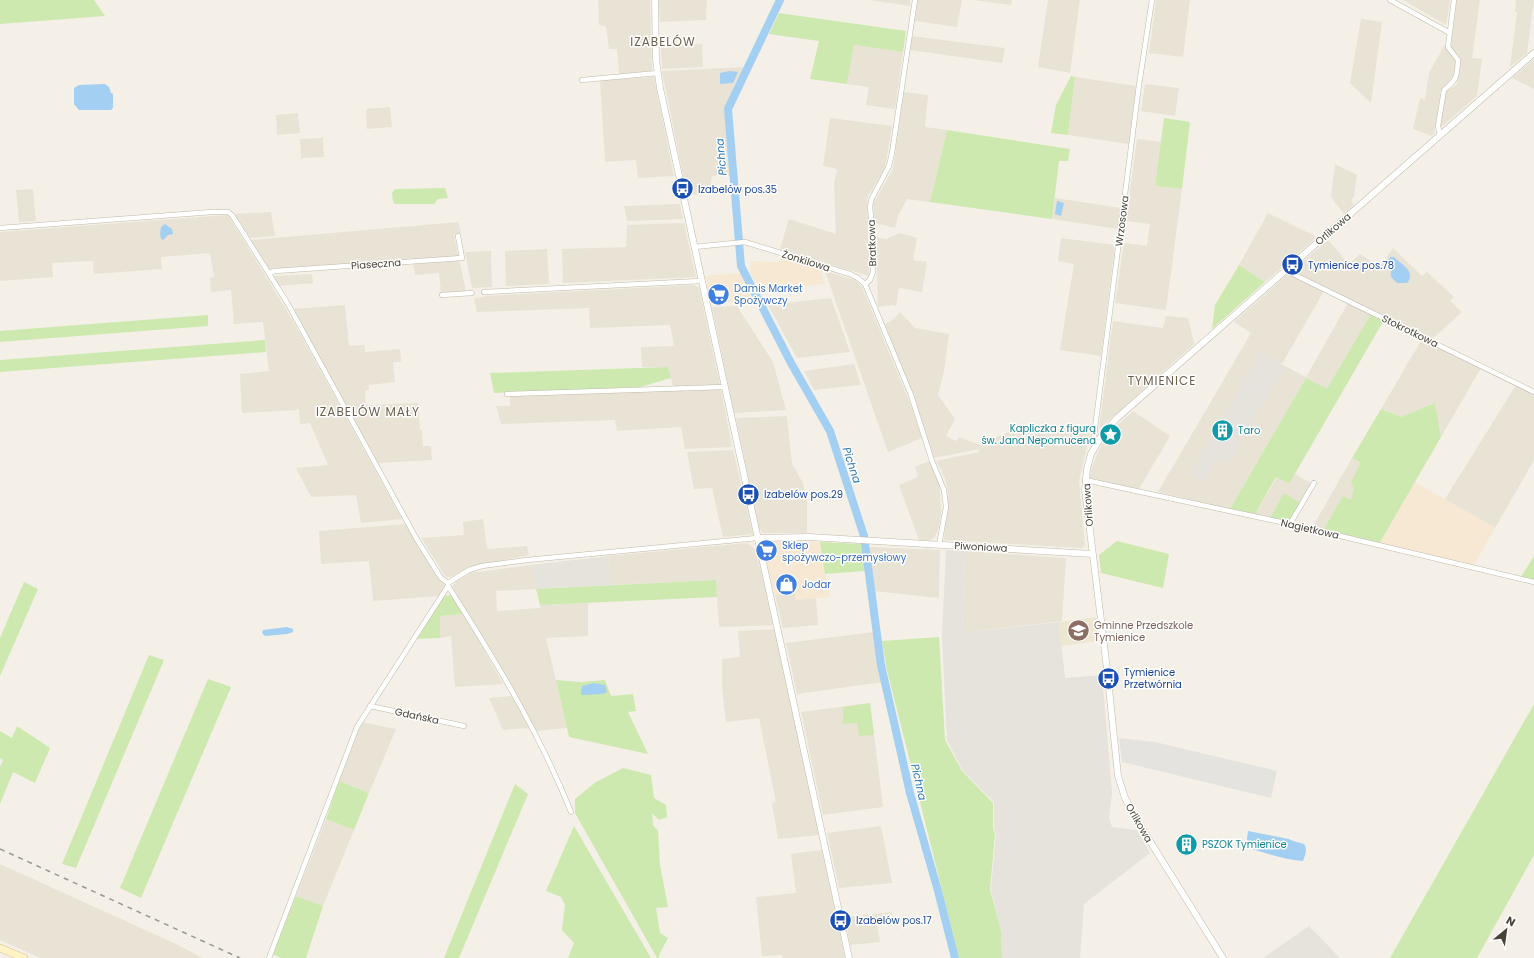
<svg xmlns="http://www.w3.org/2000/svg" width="1534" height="958" viewBox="0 0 1534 958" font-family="Poppins,sans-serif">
  <rect width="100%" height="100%" fill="#f4f0e7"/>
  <g fill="#e8e3d5">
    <polygon points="598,0 650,0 652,71 619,74 617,49 609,49 606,26 599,25"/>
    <polygon points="659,0 707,0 706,20 660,22"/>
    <polygon points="869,0 910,0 910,6"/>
    <polygon points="918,0 962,0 957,27 915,21"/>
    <polygon points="973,0 1012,0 1011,5"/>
    <polygon points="1048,0 1080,0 1070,73 1038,67"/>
    <polygon points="1156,0 1190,0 1183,57 1149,53"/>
    <polygon points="1403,0 1450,0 1446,25"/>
    <polygon points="1456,0 1480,0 1472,58 1482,59 1477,96 1440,128 1445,94 1447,90 1457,85 1461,58 1451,47"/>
    <polygon points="1516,0 1534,0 1527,53 1510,67 1517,12 1515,12"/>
    <polygon points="1361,19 1382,22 1371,103 1350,83"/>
    <polygon points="912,36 1005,48 1002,63 910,50"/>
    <polygon points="702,44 703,67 662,69 661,47"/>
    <polygon points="854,45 903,52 895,109 866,105 869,87 847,84"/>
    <polygon points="1444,46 1457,60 1454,76 1445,87 1441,89 1434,134 1432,136 1413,129 1420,98 1425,100 1429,73"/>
    <polygon points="1534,59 1534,89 1512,78"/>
    <polygon points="746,67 727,109 733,175 712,176 709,194 687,195 662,71"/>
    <polygon points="654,77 674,176 638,178 636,160 605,162 600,80"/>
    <polygon points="1075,77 1136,86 1129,144 1068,135"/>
    <polygon points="1145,84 1179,88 1175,116 1141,111"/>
    <polygon points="904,92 928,95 925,127 947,130 930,202 907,199 898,216 895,228 875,223 873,204 893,169"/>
    <polygon points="390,107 392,127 367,129 366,109"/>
    <polygon points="298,113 300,133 277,135 276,115"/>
    <polygon points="830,118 892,126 885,168 868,196 867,204 869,232 869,276 780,249 789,219 836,234 834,184 837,169 823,166"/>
    <polygon points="323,138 324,157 301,158 300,139"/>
    <polygon points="1137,139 1161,142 1155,186 1182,189 1166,310 1115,303 1124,243 1147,246 1150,224 1126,221"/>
    <polygon points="1335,164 1357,175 1354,197 1351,200 1354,205 1344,214 1331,197"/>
    <polygon points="33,189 36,221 19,222 16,190"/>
    <polygon points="1055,198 1121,208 1118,229 1052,219"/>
    <polygon points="680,204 683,219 627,221 624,206"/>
    <polygon points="271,212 275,236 250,238 235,214"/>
    <polygon points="1268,213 1317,237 1265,282 1239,265"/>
    <polygon points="228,215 292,319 402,519 361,523 356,495 311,497 296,468 328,465 310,423 300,424 299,410 242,413 240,374 269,371 263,322 234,324 231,290 211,292 210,278 214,277 210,253 161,257 162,269 94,274 93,261 52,263 53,277 0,281 0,232"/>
    <polygon points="458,222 461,233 454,234 458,257 270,270 251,240"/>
    <polygon points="684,223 696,277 563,283 562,249 626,247 627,225"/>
    <polygon points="900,233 917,238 913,260 927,262 922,292 899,288 896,306 892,305 878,307 876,237 886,239"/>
    <polygon points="1061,238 1115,245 1101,356 1060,350 1074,264 1058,261"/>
    <polygon points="1328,240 1349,264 1360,254 1380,267 1393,248 1422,276 1427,272 1454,297 1450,301 1462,312 1431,340 1292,271"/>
    <polygon points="547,249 549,284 506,286 505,251"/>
    <polygon points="491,251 492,287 472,288 465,252"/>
    <polygon points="459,260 466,291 441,293 439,273 415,275 413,263"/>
    <polygon points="825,271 852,279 858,282 862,287 912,408 922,438 888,452"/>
    <polygon points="312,274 313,283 279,286 274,276"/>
    <polygon points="1288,274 1324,291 1282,364 1261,352 1190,474 1203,481 1217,459 1227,465 1285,366 1306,377 1348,303 1371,314 1327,390 1306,378 1230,509 1158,492 1251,333 1234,322"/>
    <polygon points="694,285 699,288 720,385 673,386 668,367 642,367 641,347 674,346 670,325 590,328 589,308 477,312 474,298 484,297 485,296"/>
    <polygon points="831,298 850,352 797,358 768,305"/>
    <polygon points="345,305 349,346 364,345 365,352 400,349 401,362 393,362 395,382 369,385 369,390 365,390 366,405 418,403 420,430 422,430 423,446 431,446 432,460 378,463 354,423 293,309"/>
    <polygon points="737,306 773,362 786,410 734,413 712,307"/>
    <polygon points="900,312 915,328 949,334 944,371 938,395 955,419 946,436 956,441 959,437 981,445 999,436 1011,431 1030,429 1091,430 1079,481 1085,545 1082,548 944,540 948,493 945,478 936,461 979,452 979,449 934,458 885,324 893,320"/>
    <polygon points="1166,316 1188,318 1194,344 1099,429 1113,321 1163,328"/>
    <polygon points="1422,339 1481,368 1441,437 1435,403 1401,417 1381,409"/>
    <polygon points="854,364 861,385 814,390 804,371"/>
    <polygon points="1516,385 1534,394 1534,460 1495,528 1445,499"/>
    <polygon points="721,389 732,447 685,449 681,427 617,431 615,420 501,424 496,406 510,406 510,396"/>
    <polygon points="1133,411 1170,436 1139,489 1089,478 1095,459 1105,437"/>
    <polygon points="787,416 792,464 803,483 807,501 807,533 763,533 759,529 736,418"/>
    <polygon points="733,450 753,534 723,537 712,488 694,489 687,452"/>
    <polygon points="1352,458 1371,468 1334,533 1312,528"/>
    <polygon points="929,461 939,482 941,512 939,527 934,538 931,540 919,540 899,485 918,477 915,467"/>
    <polygon points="1295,474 1311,483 1300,503 1284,494 1270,518 1255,514 1277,477 1289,484"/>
    <polygon points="483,519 487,549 527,546 529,555 470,567 451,577 446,577 421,538 464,535 463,522"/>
    <polygon points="405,524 445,586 439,596 373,601 369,561 321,564 319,531"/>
    <polygon points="747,543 755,549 775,625 719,627 716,580 610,585 608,556"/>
    <polygon points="867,547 940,550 939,598 874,591"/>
    <polygon points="965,551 1066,558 1062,621 962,633"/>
    <polygon points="531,565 536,589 496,591 497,611 540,608 540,605 588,603 588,636 546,638 567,728 536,731 478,629 452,587 456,581 471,573"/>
    <polygon points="795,593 796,600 816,598 818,625 783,628 775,595"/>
    <polygon points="464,614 503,684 455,687 451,636 440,638 440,616"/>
    <polygon points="775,629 819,835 778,839 772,803 776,802 759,718 726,722 722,687 722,659 740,657 738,631"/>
    <polygon points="874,632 883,682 797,694 786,643"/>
    <polygon points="512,696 529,728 503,730 489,698"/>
    <polygon points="870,703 883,807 823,815 801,712"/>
    <polygon points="362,722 396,729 369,793 339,781"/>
    <polygon points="326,819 354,830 323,906 296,896"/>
    <polygon points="881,826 892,883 839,888 827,833"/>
    <polygon points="822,850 845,958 783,958 782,955 762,956 756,897 796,893 791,854"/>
    <polygon points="0,864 174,943 203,958 41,958 0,940"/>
    <polygon points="892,912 893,923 877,924 880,942 850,945 845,917"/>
  </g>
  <g fill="#f6e8d2">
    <polygon points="783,258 820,269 825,284 761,291 750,272 751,261 778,262"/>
    <polygon points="743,273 758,301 711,303 705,276"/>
    <polygon points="1415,482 1495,528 1473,566 1379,544"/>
    <polygon points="765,541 820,542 830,597 796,600 795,593 775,595 762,544"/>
  </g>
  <g fill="#e6e2dc">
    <polygon points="1261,352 1285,366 1227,465 1217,459 1204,481 1190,474"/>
    <polygon points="946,550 965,551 962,633 1059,622 1065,678 1102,675 1112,792 1109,818 1112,827 1137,830 1150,853 1084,904 1080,958 1002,958 1001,931 991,889 996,835 994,828 994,802 963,771 947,740 942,636"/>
    <polygon points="608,556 610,585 536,589 531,565"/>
    <polygon points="1309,926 1340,958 1263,958"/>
  </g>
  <polygon fill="#ede6d1" points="1096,617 1098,641 1061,646 1059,622"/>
  <g fill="#cde9af">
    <polygon points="0,0 94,0 105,16 0,24"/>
    <polygon points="779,13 906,31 903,52 854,45 847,84 810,79 819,41 769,34"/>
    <polygon points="1071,76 1075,77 1068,135 1051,133 1056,105"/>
    <polygon points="1164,118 1190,122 1182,189 1155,186"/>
    <polygon points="947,130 1070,149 1068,161 1059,161 1052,219 930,202"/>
    <polygon points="445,188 448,198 438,199 434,204 395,204 393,202 392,193 395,189"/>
    <polygon points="1239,265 1265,282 1212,329 1215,305"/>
    <polygon points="1371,314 1384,320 1289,484 1276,477 1255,514 1230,509 1306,378 1327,389"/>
    <polygon points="208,315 208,326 0,342 0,331"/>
    <polygon points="265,340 266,352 0,372 0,360"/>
    <polygon points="668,367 671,378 640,387 494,393 490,373"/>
    <polygon points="1435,403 1441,437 1379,544 1323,531 1343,496 1351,500 1354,488 1351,482 1361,463 1352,458 1381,409 1401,417"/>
    <polygon points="1284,493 1300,503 1288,522 1270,518"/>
    <polygon points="1117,541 1169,554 1163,588 1101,573 1099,555"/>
    <polygon points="820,542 861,544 865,571 825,574"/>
    <polygon points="1534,556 1534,580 1521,577"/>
    <polygon points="716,580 717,597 540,605 536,589"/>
    <polygon points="24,582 38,589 0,676 0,638"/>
    <polygon points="451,595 464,614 440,616 440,638 416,639 444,596"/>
    <polygon points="939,637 945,740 962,771 993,803 993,828 995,835 990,889 1001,931 1002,958 959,958 887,670 882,641"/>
    <polygon points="149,655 164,660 76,868 62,864"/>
    <polygon points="208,679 231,687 141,898 120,888"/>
    <polygon points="556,680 581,682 605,680 611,696 633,694 636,711 628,712 648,754 569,737"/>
    <polygon points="870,703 874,735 859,736 857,723 843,724 843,707"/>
    <polygon points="1534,704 1534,855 1477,958 1390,958"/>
    <polygon points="17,726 50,748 35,783 13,772 0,804 0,767 3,760 0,758 0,731 12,738"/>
    <polygon points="623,768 651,775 654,798 666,805 667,817 659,820 652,813 653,825 658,831 660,865 668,907 656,908 660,933 668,938 659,955 659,958 657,958 575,813 575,799 596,782"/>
    <polygon points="339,781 369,793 354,830 326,819"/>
    <polygon points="515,784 528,794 459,958 444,958"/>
    <polygon points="574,826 651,958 568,958 574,943 562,930 565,905 561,897 546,891"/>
    <polygon points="296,896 323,906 306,958 281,958 273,954"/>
  </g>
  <polygon fill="#e5e3df" points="1119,738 1155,742 1277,771 1271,798 1122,762"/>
  <g fill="#a2cff2">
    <polygon points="730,71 738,72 733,83 720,84 720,73"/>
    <polygon points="105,84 109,87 111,93 113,94 113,108 111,110 79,110 74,104 74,88 79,85"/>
    <polygon points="1057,201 1064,203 1061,216 1055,214"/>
    <path d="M165 224 172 229 173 234 168 235 163 240 161 239C160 233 159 227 165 224Z"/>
    <path d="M1390 257H1394C1401 264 1417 272 1407 283H1397C1389 275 1391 277 1391 267 1389 264 1388 261 1390 257Z"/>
    <polygon points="287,627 293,629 293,632 287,634 265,636 262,633 263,630"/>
    <polygon points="594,683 605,685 607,692 602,694 583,695 581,694 582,686"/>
    <path d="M1248 831 1289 839C1294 842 1298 842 1304 844 1308 850 1305 855 1303 861 1283 859 1269 854 1251 849L1247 839Z"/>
  </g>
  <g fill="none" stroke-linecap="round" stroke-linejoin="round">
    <polyline stroke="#a2cff2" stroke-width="8" points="780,0 728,109 741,266 791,363 830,431 864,536 881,665 910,793 938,891 955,958"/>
    <defs>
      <g id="minor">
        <polyline points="915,0 892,153 889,166 872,198 870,206 874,253 873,272 870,280 865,284 911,395 932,461 944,490 946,507 939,545"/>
        <polyline points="1390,0 1450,33"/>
        <polyline points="582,80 658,73"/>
        <path d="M1440 135 1438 126 1444 90C1457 80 1457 76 1458 60L1448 47 1454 0"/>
        <path d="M0 228 212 212H228L232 215 288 304 416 538 441 578 448 583V586C494 658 539 732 571 812"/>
        <polyline points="694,247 745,242 850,274 858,278 865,284"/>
        <polyline points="1288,269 1293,274 1534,392"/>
        <polyline points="269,273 275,271 462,258 458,236"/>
        <polyline points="484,292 701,281"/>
        <polyline points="442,295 472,293"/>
        <polyline points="507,394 724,387"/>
        <polyline points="1097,442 1094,437 1095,428 1139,85 1152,0"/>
        <polyline points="1085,480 1290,524 1534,582"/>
        <polyline points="1290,524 1314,483"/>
        <polyline points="448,583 469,570 482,566 527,560 757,538"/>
        <polyline points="370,706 464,726"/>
        <polyline points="269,958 357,727 448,586"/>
      </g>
      <g id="tertiary">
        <polyline points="655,0 656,60 660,88 849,958"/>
        <polyline points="757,538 809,537 1092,554"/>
        <polyline points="1223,958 1138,822 1125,798 1118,776 1107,669 1085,490 1087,469 1091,454 1102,435 1117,418 1534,53"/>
      </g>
      <polyline id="secondary" points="0,948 24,958"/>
    </defs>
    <use href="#minor" stroke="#c0b9a9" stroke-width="5.5"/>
    <use href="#tertiary" stroke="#c0b9a9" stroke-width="7"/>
    <use href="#secondary" stroke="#d5c696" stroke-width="8"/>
    <use href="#minor" stroke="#fff" stroke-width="4.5"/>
    <use href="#tertiary" stroke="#fff" stroke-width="6"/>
    <use href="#secondary" stroke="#fff3c6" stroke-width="7"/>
    <polyline stroke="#979797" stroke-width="1.5" stroke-dasharray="5 5" stroke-linecap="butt" points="0,849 240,958"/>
  </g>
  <defs>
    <symbol id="bus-disc" viewBox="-11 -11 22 22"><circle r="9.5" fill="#1a4fb4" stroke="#fff"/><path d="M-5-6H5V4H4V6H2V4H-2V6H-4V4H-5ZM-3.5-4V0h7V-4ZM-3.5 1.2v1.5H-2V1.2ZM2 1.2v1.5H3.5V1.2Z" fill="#fff"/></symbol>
    <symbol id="supermarket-disc" viewBox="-11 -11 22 22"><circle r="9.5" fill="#3f7fe0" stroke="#fff"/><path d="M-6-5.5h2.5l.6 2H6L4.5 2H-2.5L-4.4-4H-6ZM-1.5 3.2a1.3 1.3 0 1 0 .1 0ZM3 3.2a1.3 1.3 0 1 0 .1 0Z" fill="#fff"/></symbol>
    <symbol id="building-disc" viewBox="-11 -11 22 22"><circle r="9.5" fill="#0f9aa8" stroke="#fff"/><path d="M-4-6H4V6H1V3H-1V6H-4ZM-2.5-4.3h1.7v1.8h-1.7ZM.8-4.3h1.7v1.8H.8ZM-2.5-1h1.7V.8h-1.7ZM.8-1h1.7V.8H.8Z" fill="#fff"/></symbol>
    <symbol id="sight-disc" viewBox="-11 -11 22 22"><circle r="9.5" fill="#0f9aa8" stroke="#fff"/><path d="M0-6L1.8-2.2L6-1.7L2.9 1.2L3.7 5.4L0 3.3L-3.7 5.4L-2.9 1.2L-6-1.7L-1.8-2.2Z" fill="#fff"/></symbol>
    <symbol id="shop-disc" viewBox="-11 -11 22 22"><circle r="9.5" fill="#3f7fe0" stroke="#fff"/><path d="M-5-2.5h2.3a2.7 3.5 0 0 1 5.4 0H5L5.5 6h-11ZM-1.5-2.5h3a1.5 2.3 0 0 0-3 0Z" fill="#fff"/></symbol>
    <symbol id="school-disc" viewBox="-11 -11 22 22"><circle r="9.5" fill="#8d6e63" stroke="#fff"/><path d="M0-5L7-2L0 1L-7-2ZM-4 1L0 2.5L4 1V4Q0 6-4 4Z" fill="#fff"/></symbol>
  </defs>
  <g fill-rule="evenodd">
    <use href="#bus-disc" x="670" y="176" width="25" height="25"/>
    <use href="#bus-disc" x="1280" y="252" width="25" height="25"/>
    <use href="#supermarket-disc" x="706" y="282" width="25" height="25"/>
    <use href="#building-disc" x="1210" y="418" width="25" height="25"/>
    <use href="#sight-disc" x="1098" y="422" width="25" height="25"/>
    <use href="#bus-disc" x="736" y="482" width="25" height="25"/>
    <use href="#supermarket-disc" x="754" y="538" width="25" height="25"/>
    <use href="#shop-disc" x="774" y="572" width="25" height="25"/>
    <use href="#school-disc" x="1066" y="618" width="25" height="25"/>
    <use href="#bus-disc" x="1096" y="666" width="25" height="25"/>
    <use href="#building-disc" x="1174" y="832" width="25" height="25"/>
    <use href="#bus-disc" x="828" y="908" width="25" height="25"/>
  </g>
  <g text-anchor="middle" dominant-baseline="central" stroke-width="3" stroke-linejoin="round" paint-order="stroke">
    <g font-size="10" fill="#164399" stroke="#fff" text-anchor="start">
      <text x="698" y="189">Izabelów pos.35</text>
      <text x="1308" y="265">Tymienice pos.78</text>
      <text x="764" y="494">Izabelów pos.29</text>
      <text x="1124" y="672">Tymienice<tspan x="1124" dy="12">Przetwórnia</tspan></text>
      <text x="856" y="920">Izabelów pos.17</text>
    </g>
    <g font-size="10" fill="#474136" stroke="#fff">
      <text transform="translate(1122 221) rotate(-83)">Wrzosowa</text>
      <text transform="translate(1333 229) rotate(-41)">Orlikowa</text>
      <text transform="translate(872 243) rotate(-92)">Bratkowa</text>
      <text transform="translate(806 261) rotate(17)">Żonkilowa</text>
      <text transform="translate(376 264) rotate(-4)">Piaseczna</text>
      <text transform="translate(1410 331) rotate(26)">Stokrotkowa</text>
      <text transform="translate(1088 505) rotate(-94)">Orlikowa</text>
      <text transform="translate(1310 529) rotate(13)">Nagietkowa</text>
      <text transform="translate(981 547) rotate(3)">Piwoniowa</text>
      <text transform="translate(417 716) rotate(12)">Gdańska</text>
      <text transform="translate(1139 823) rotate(60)">Orlikowa</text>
    </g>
    <g font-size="10" fill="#366cbe" stroke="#fff" text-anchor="start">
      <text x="734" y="288">Damis Market<tspan x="734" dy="12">Spożywczy</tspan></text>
      <text x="782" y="545">Sklep<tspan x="782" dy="12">spożywczo-przemysłowy</tspan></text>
      <text x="802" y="584">Jodar</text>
    </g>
    <g font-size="10" fill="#0d838f" stroke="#fff" text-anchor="start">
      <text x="1096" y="428" text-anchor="end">Kapliczka z figurą<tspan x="1096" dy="12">św. Jana Nepomucena</tspan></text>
      <text x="1238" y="430">Taro</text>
      <text x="1202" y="844">PSZOK Tymienice</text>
    </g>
    <g font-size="10" fill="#785e54" stroke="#fff" text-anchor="start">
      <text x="1094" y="625">Gminne Przedszkole<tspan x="1094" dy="12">Tymienice</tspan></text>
    </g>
    <g font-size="11" font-style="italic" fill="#2c78b6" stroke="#fff">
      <text transform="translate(721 157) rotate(-95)">Pichna</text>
      <text transform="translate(852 465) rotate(72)">Pichna</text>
      <text transform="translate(919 782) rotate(77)">Pichna</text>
    </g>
    <g font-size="12" letter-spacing="1" fill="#6a5f4d" stroke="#fff">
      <text x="663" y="41">IZABELÓW</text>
      <text x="1162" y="380">TYMIENICE</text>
      <text x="368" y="411">IZABELÓW MAŁY</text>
    </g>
  </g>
  <g transform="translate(1506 930) rotate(29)" stroke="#ffffff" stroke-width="3" paint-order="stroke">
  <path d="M0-3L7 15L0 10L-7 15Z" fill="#474136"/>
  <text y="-6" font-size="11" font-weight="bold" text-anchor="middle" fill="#474136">N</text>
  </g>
</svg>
